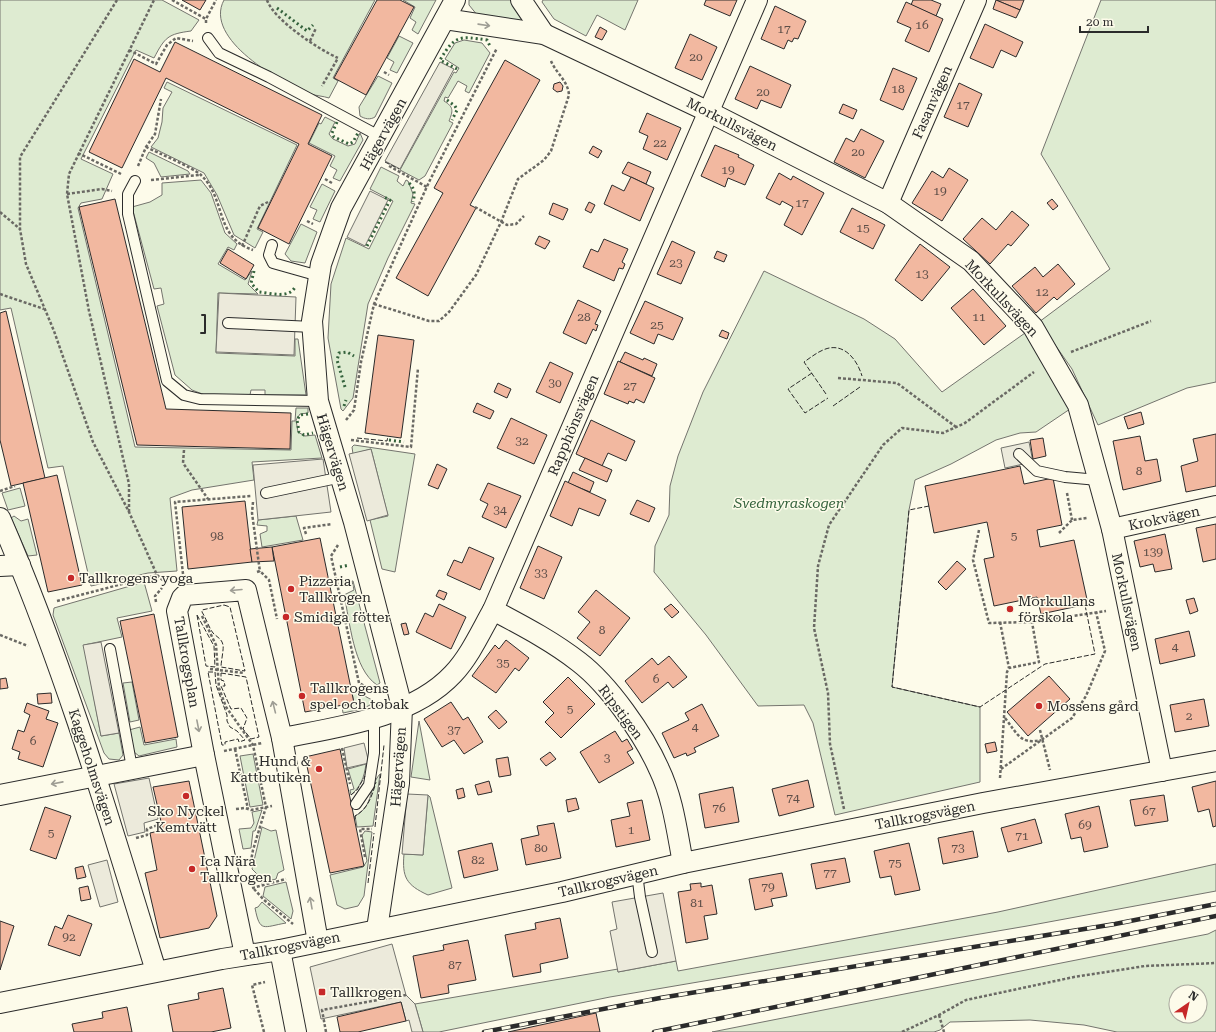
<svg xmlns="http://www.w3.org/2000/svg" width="1216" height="1032" viewBox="0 0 1216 1032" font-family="'Roboto Serif',serif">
  <rect width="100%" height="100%" fill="#fdfbea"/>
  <g fill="#deebd1" stroke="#74746e" fill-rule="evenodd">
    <path d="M0 0H162L199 20 191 31C168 34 165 37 154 58L136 50 81 159 113 174 102 199 81 203 78 208 135 447 291 450 292 421H295L296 408H308V413L300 414 296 420 298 432 305 436 315 435 322 458 252 462 254 480 192 490 170 498 177 571 148 573 91 586 63 466 48 468 11 308 0 310Z"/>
    <path d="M224 0H375L333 78 338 81 329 98C323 96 317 96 311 94 281 83 203 39 224 0Z"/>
    <polygon points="403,0 436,0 418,34 412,30 416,22 410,18 415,7"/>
    <polygon points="469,0 513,0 525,23 478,16 469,5"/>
    <polygon points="543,0 638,0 625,30 597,15 586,36 554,19 542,2"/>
    <polygon points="1101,0 1216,0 1216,382 1187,388 1098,425 1072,369 1039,322 1110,269 1041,154"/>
    <polygon points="399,36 413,43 397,73 390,70 394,62 387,58"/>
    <path d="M464 40 482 43 490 53 469 93 465 91 467 86 458 81 448 98 445 97 444 101C454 107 453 111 449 121L453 123 425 176 419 180 400 170 454 72 456 73 459 68 445 59 455 43Z"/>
    <path d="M378 76 392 83 375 117C370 120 365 119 360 116L359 107Z"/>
    <polygon points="167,82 297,145 257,229 263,232 255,248 234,235 217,195 204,173 151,147 158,138 162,122 163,108 172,92 164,88"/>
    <polygon points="325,117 335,122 329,134 333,139 348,146 355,144 360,133 363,140 340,181 333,178 337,170 330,166 335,156 309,143 319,123 321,124"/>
    <polygon points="149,152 188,171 190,174 161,177 154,163 146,158"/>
    <polygon points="381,167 399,176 397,181 403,186 406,180 408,181 413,194 411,203 415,204 388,258 368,304 353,398 343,411 341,409 328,338 331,284 346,238 369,249 393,201 370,189"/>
    <polygon points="201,180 211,193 225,233 237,244 234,250 228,247 218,264 245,280 252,271 248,284 258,294 218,293 216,353 295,356 295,339 298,339 306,395 265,395 265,390 251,390 250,395 205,395 192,390 175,375 157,306 164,304 161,288 154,289 132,207 150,202 162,195 162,183"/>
    <polygon points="322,184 335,191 320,222 313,219 317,210 310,207"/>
    <polygon points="301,224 317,232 305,263 291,261 285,254"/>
    <polygon points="764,271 864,319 895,339 942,392 1025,333 1070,409 1036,432 1020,433 996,440 951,464 915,480 909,510 892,687 980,707 980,782 835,815 813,723 804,705 758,706 706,635 654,572 655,546 669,515 670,486 678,456 703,392"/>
    <polygon points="354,445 415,454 395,572 382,569 370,520 388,516 371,449 353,454 352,447"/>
    <polygon points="20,488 25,506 8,510 2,493"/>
    <polygon points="14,516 21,521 28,519 37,555 28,556 11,518"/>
    <polygon points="296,516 303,540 262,547 260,534 267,531 267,526 257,525 258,520"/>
    <path d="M352 581H353L380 683 377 685C353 669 350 621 344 595L354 590Z"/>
    <polygon points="144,582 152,611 117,618 122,637 84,645 101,736 119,733 123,755 119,760 109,759 104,753 53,615 54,608"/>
    <polygon points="132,682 139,720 130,722 123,683"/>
    <polygon points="352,693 361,694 372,700 372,704 362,709 343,713 342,706 354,703"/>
    <polygon points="419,721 430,780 411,777"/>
    <polygon points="140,727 144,745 176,739 177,747 139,756 134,752 129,730"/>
    <polygon points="253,754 263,805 250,807 240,756"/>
    <path d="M366 764C364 778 361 786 351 795L350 790 354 789 348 769Z"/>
    <path d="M380 774 373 826 357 827 355 816C375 805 368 787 380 774Z"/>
    <path d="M428 795 430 797 452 888 428 895C406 885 402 877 404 854L423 855Z"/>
    <polygon points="262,810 255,831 253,831 251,848 243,849 239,829 251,828 254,823 252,812"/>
    <polygon points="262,827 271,831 276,830 284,870 278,873 276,879 261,883 259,876 252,869"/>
    <polygon points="365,831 372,832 364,896 358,906 345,909 337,905 330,875 363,867 367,861 362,835"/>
    <polygon points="1216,864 1216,891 1027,926 610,997 439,1032 423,1032 415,1004 618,969 618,972 676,961 678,971 998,912"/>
    <polygon points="286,882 293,911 291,919 263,896 265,887"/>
    <path d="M262 902 286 923C263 927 260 933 255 908L258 907Z"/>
    <path d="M1216 930V1032H1117L1084 1025 1030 1020 950 1022 940 1030 934 1032H712L1208 934ZM1176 992H1200V1016H1176Z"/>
  </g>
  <g fill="#eceadb" stroke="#74746e">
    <polygon points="440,62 454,69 400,169 385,161"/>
    <polygon points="370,191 388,200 365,246 347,237"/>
    <polygon points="219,293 296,297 294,355 216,352"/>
    <polygon points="1029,442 1033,462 1005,468 1001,448"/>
    <polygon points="371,449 388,515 367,521 349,454"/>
    <polygon points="323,459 331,512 258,520 253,465"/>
    <polygon points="101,642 119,733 101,736 83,645"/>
    <polygon points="364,743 369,763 347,768 344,748"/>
    <polygon points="149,778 158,819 144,823 145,832 128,836 114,784"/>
    <polygon points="407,794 428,795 423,855 402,854"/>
    <polygon points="107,860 118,902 100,907 88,865"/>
    <polygon points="663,893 676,961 618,972 610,931 617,929 612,902"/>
    <polygon points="392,944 406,995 415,1004 423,1032 412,1032 409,1020 406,1021 401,1002 321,1019 310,967"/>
  </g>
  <g fill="#f2b8a0" stroke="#2b2b2b">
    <polygon points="182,0 206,0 200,10"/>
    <polygon points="377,0 400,0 414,7 366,95 334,78"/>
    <polygon points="706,0 737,0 730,16 704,5"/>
    <polygon points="913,0 931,0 941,4 936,16 911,5"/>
    <polygon points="996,0 1024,0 1020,10"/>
    <polygon points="996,0 1020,10 1016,18 993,9"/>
    <polygon points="906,2 943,19 929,52 905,41 911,28 897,22"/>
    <polygon points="775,6 806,21 798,39 794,38 792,42 788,40 784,49 761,39"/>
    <polygon points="985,24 1023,42 1016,57 1001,50 993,68 970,58"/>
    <polygon points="600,27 607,31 602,40 595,37"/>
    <polygon points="690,34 717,47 702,80 675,68"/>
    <polygon points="175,42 322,115 308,144 332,156 289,244 258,228 299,144 166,78 122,168 89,152 134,59 160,72"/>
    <polygon points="505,60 540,80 470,205 476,208 428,296 396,278 443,193 434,188"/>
    <polygon points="750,66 791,85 781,108 761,100 757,109 735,99"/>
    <polygon points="893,68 917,78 903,110 880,100"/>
    <polygon points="560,82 563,86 562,91 557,92 553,89 554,84"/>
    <polygon points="959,83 982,94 968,127 944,117"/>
    <polygon points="843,104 857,110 853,119 839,113"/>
    <polygon points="647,113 681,128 667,160 643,149 648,136 639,132"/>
    <polygon points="861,129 884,141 865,178 834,162 846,138 854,142"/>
    <polygon points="715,145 739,155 738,157 754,165 745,185 728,178 725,187 701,176"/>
    <polygon points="593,146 602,151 598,158 589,153"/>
    <polygon points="628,162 651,172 646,184 622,173"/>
    <polygon points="949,168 968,180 942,221 912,203 932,171 943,178"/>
    <polygon points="779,173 791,180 793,176 824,193 802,235 784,225 793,207 782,201 780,205 766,198"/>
    <polygon points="631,177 654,188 640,221 604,204 612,185 624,191"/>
    <polygon points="115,199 166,409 291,413 290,449 137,445 79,207"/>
    <polygon points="1052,199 1058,206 1053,210 1047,203"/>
    <polygon points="589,202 595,205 591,213 585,210"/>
    <polygon points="553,203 568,209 563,220 549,214"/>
    <polygon points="852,208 885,225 873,249 840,232"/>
    <polygon points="1012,211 1029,225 1011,246 1008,244 990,264 963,239 982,218 996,230"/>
    <polygon points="539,236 550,241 545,249 535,244"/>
    <polygon points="604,239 628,249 622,262 625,264 623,269 619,268 614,281 583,267 591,249 598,252"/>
    <polygon points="672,241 695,252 681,284 657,274"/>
    <polygon points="920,244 950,267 922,301 895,280"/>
    <polygon points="228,249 254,265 246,279 220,263"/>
    <polygon points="717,251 727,255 724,262 714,258"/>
    <polygon points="1058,264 1075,284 1057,300 1054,297 1036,313 1012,286 1035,267 1043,277"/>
    <polygon points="973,289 1006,326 984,345 951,308"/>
    <polygon points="578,300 601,311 595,324 598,325 596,331 593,329 586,344 563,333"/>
    <polygon points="645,301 683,318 673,340 658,334 654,344 630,333"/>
    <polygon points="6,311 45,478 11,486 0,440 0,313"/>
    <polygon points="722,330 729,333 727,339 719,336"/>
    <polygon points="378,335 414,340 401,438 365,433"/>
    <polygon points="625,352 643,360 644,358 657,364 652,376 620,362"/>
    <polygon points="618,361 655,378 644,403 636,399 634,403 629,401 628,404 604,394"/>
    <polygon points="550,362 573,373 560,403 536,392"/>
    <polygon points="498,383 511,389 507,398 494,392"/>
    <polygon points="477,403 494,411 490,419 473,412"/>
    <polygon points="1141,412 1144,424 1128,429 1124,417"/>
    <polygon points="511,418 547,435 534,464 497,448"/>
    <polygon points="591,420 635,441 626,461 608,453 602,466 576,454"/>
    <polygon points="1216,434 1216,486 1186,492 1181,466 1198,461 1193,439"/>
    <polygon points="1140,436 1145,461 1157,459 1161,481 1123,490 1113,441"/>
    <polygon points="1043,438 1046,456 1033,459 1030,440"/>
    <polygon points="585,458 612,470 607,482 579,470"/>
    <polygon points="437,464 447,469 438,489 428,485"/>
    <polygon points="1020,466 1024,484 1053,478 1062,525 1037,530 1040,547 1074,540 1088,604 1041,614 1037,597 994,606 984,559 994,557 987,522 934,533 925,486"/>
    <polygon points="573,472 594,482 590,492 568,483"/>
    <polygon points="57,475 82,585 48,592 23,483"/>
    <polygon points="565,481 606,500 599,516 579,508 572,526 550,516"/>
    <polygon points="488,483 521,496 506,528 482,517 488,504 480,500"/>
    <polygon points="637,500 655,508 649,522 630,514"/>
    <polygon points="245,501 252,562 188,569 182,507"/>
    <polygon points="1216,524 1216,559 1203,562 1196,528"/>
    <polygon points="1165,534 1172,569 1155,572 1153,564 1140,567 1134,541"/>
    <polygon points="320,538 354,703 305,712 272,547"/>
    <polygon points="538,546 562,557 544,599 520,588"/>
    <polygon points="272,547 274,561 252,562 250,549"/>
    <polygon points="469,547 494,558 480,590 447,575 454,560 462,563"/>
    <polygon points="957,561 966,569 946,590 938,582"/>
    <polygon points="439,590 447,593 444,600 436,596"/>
    <polygon points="596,590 630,618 600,656 577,638 590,622 578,612"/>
    <polygon points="1194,598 1198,611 1190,614 1186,600"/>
    <polygon points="439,604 466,617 451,649 416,632 425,613 433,617"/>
    <polygon points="671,604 679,612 672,618 664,609"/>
    <polygon points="154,614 178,737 145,743 120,621"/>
    <polygon points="406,623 409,634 404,635 401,624"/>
    <polygon points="1189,631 1195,656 1160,664 1155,639"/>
    <polygon points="506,640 529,658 519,671 515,668 496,693 472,676 495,645 499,649"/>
    <polygon points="669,656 687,677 673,688 668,682 642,703 625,681 652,658 658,665"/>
    <polygon points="1049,676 1070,699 1028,736 1007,712"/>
    <polygon points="568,677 595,704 561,738 545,722 554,713 543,702"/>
    <polygon points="6,678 8,688 0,689 0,679"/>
    <polygon points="51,693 52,703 38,704 37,694"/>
    <polygon points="1204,699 1209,726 1175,732 1170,705"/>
    <polygon points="451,702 463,720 468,717 483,742 464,754 454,740 442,747 424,719"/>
    <polygon points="27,703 49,711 46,719 58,723 43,767 18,759 20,752 12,749 18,730 24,732 30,715 24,712"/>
    <polygon points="702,704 719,736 694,748 696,752 687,756 686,753 674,758 662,733 689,720 685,713"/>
    <polygon points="496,710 507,722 499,729 488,717"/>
    <polygon points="615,731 622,742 627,739 633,749 627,752 634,763 599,783 580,752"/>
    <polygon points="995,742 997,751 987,753 985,744"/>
    <polygon points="340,749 364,866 330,873 305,757"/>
    <polygon points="550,752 556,759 546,766 540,759"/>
    <polygon points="508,757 511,775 499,777 496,759"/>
    <polygon points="808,780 814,807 779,816 772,789"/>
    <polygon points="189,781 217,916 209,928 160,938 145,873 157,870 150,833 163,830 153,787"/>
    <polygon points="489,781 492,792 478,795 475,785"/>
    <polygon points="1216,781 1216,826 1213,827 1209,809 1198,812 1192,787"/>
    <polygon points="733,787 739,822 705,828 699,794"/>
    <polygon points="463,788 465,797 458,799 456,790"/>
    <polygon points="1164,795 1168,821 1135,826 1130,800"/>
    <polygon points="576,798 579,809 568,812 566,800"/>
    <polygon points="642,800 650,840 616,847 611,820 630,816 627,803"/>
    <polygon points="1099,806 1108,847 1084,852 1081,837 1071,839 1065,814"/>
    <polygon points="45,807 71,816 56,859 30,850"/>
    <polygon points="1035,819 1042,843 1008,852 1001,828"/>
    <polygon points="554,823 561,858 526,865 521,839 539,835 537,826"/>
    <polygon points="973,831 978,857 943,864 938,838"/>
    <polygon points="492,843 498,870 464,878 458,851"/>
    <polygon points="909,843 920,890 895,895 891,876 880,878 874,851"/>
    <polygon points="845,858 850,882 816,889 811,864"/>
    <polygon points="83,866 86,877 77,879 75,868"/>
    <polygon points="782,873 787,896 771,899 773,906 755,910 749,879"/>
    <polygon points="701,883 701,887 712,885 717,914 704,916 708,939 686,943 678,892 691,890 690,884"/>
    <polygon points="88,886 91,899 81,901 79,888"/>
    <polygon points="68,915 92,924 80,956 48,945 55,926 62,929"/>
    <polygon points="560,918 568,958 540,964 541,972 513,977 505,935 536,929 535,923"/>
    <polygon points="0,921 14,926 0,970"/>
    <polygon points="468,940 476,980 448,985 449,993 421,998 413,956 444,950 443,945"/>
    <polygon points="223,988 231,1028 211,1032 173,1032 168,1005 199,999 198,993"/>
    <polygon points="401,1002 406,1021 358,1032 340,1032 337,1017"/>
    <polygon points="127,1007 132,1032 74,1032 72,1024 103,1018 102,1012"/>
    <polygon points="596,1013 600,1032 508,1032"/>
  </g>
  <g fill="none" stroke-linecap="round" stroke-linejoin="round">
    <defs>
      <g id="lane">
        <polyline points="208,38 219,53 269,77 381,137"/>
        <polyline points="135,181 128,194 128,214 167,381 184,395 200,399 318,401"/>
        <polyline points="272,245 269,255 273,263 319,276"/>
        <polyline points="228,323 313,327"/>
        <polyline points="1019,454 1037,471 1065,477 1098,480"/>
        <polyline points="266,493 342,477"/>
        <polyline points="110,649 132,768"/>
        <polyline points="356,804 369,785 374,753 374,718"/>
        <polyline points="637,873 640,897 652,952"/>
      </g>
      <g id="street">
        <polyline points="521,0 544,34"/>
        <polyline points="445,19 544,34 709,112 888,203 971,261 1033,327 1078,405 1112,529 1162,771"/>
        <polyline points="888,203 976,0"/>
        <path d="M0 518C64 665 109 818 156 971"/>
        <polyline points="1112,529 1216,506"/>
        <polyline points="0,566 20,565"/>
        <path d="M493 610C523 626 552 641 579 662 609 685 644 735 659 769 673 798 677 832 683 863"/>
        <path d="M282 738C338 727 412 718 453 674 470 656 481 631 493 610L757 0"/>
        <polyline points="0,795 204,755"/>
        <polyline points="377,929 399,783 402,707 354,522 318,401 312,321 321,264 341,208 455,0"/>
        <polyline points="280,950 296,1032"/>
        <polyline points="245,955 204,755 177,611 182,598 185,595 246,590 282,738 318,942"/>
        <polyline points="0,1003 222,959 280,950 562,892 683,863 983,803 1216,761"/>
      </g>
    </defs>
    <use href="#lane" stroke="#2b2b2b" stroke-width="12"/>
    <use href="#street" stroke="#2b2b2b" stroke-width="22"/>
    <g stroke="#6a6964" stroke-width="2.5" stroke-dasharray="3 2" stroke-linecap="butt">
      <polyline points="117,0 20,157 20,229 26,264 54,331 93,442 129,512 157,575 167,584"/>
      <polyline points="172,0 206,19"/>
      <path d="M267 0C274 20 318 49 338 58L322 86"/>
      <polyline points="206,23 206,19 216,0"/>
      <polyline points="310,41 316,28"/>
      <polyline points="129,50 156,64 167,45 176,38 193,41"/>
      <polyline points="384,72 389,75"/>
      <path d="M146 147C158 153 192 167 201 175 227 200 214 237 253 250"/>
      <polyline points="78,153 121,174"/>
      <polyline points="138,166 146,147 155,134 161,99"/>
      <polyline points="389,166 427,187"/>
      <polyline points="325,179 332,183"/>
      <polyline points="151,180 199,175"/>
      <polyline points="67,194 102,189 112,191"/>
      <polyline points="475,207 507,225 516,224 524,216"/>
      <polyline points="0,212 20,229"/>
      <polyline points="307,221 313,224"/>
      <polyline points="242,246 260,206 268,202"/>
      <polyline points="0,294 44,309"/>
      <path d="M374 304 429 321H439L449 312 476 275 501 222 518 179 544 160 551 151 569 95C568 81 556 73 551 61"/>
      <polyline points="1071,352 1151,321"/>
      <polyline points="838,378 897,383 956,427"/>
      <polyline points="346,420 354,410 361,362 374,304 429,182 497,48"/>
      <polyline points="351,440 411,447 418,368"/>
      <polyline points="184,450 183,463 208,499"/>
      <polyline points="0,491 15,486"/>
      <polyline points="1067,493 1072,520"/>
      <polyline points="253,502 252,513 260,572"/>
      <polyline points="129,512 129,484 89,311 67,194 69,174 154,0"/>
      <polyline points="979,530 973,560 989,623 1032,622"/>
      <polyline points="1059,533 1072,520 1087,518"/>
      <polyline points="306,534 304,528 332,524"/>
      <polyline points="338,545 331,556 359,683 375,692"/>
      <polyline points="257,572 260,571 269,580 277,619"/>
      <polyline points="183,574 175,502 251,496"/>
      <polyline points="57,601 157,575"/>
      <polyline points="156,602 155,596 162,588"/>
      <polyline points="202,616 216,645 219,688 226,707 253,745 266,807 253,850 250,866"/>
      <polyline points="1000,622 1009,668"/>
      <polyline points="0,635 28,646"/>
      <polyline points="210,669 244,673"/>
      <path d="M1005 718C1017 733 1020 745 1041 740"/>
      <polyline points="1040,730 1050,770"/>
      <polyline points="342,748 350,784"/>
      <polyline points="235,749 248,809"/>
      <polyline points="224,751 262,743"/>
      <polyline points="1001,769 1072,718 1086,696 1105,651 1096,612"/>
      <polyline points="1000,778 1007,672 1009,668 1039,662 1032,622 1106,611"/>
      <polyline points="236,809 245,808 251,810 272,806"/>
      <polyline points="844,809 830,744 828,693 814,628 818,566 829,525 883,445 902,428 943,433 965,423 1034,372"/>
      <polyline points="136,838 147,835 147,829 158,825"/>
      <polyline points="365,857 360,829 372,829"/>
      <polyline points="252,888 286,879"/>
      <polyline points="254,889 264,900 293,924"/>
      <polyline points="939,1015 944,1032"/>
      <polyline points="264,1032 252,985 265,982"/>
      <polyline points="326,1032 322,1010 406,995"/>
      <polyline points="902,1032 939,1015 966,1000 1074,977 1145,966 1216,963"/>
    </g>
    <use href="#lane" stroke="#fdfbea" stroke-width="10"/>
    <use href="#street" stroke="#fdfbea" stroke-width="20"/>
    <defs>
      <g id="rail">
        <polyline points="484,1032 660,998 1115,924 1216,904"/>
        <polyline points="654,1032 1216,916"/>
      </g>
    </defs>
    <use href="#rail" stroke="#2b2b2b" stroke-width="4.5"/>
    <use href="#rail" stroke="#fdfbea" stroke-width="3" stroke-dasharray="9" stroke-linecap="butt"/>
    <g stroke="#34623c" stroke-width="3" stroke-dasharray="2 3" stroke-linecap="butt">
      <polyline points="277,8 307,31 313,25"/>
      <path d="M457 69 440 60C455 35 459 36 487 40L490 46"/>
      <polyline points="447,100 455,106 457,110 452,120"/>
      <polyline points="337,122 332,133 334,137 349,144 353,142 358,133"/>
      <path d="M409 183C415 189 415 194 413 202"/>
      <polyline points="367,246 390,200 384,197"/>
      <path d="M254 271 251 283 259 292C271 293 289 299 295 287"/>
      <polyline points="345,387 337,360 339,353 347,352 354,356"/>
      <polyline points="344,406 346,400"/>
      <polyline points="308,414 300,415 297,420 299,432 304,435 313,433"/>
      <polyline points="389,440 404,442"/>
      <polyline points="340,567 349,565"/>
      <polyline points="343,582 351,579"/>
    </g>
    <g stroke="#2b2b2b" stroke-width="1" stroke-dasharray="5 2" stroke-linecap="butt">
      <polyline points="385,162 399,169"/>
      <polyline points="812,373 788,389 805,413 828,398"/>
      <path d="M826 394 804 362C810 358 816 353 823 350 843 341 857 359 862 376"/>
      <polyline points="833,406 860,387"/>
      <polyline points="357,438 387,441 388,436"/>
      <polyline points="929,506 909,510 892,687 980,707 1045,664 1095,654 1085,605"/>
      <path d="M224 605 230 607 245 671 221 667C221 662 224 648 223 645 222 639 217 637 213 633 209 628 206 618 202 612V610Z"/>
      <polygon points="197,615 214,646 215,667 206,666"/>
      <polygon points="208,672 215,672 216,685 227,715 227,721 230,727 237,731 245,740 239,742 238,739 225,742 225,745 222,745"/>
      <polygon points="221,673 246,677 259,737 251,739 243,729 247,718 241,708 231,709 221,686 225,686 224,681 221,680"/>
      <polyline points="351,795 357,790 365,776"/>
      <path d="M355 819V816C368 809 372 796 376 782"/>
      <polyline points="375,827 384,745"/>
      <polyline points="368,883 374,833"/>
    </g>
    <polyline stroke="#2b2b2b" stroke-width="2" points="201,333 205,333 205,315 202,315"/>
  </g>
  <defs><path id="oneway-shaft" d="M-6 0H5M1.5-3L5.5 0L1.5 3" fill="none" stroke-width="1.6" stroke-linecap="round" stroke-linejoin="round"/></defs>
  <g stroke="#9e9d94">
    <use href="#oneway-shaft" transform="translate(484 25) rotate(8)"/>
    <use href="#oneway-shaft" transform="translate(236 590) rotate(175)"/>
    <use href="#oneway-shaft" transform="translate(274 707) rotate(-104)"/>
    <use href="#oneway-shaft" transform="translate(198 726) rotate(79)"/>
    <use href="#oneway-shaft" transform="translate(57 783) rotate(169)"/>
    <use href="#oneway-shaft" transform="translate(311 903) rotate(-100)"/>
  </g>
  <g fill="#c62828" stroke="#fdfbea" stroke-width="1.5">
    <circle cx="71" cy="578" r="4"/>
    <circle cx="291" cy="589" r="4"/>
    <circle cx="1010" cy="609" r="4"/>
    <circle cx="286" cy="617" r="4"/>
    <circle cx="302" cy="696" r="4"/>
    <circle cx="1039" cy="706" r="4"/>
    <circle cx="319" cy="769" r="4"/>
    <circle cx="186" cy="796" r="4"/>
    <circle cx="192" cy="869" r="4"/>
    <rect x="318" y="988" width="8" height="8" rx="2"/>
  </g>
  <g text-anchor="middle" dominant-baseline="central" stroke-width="3" stroke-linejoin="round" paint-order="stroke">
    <g font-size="12" fill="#5d4e48">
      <text x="922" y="25">16</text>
      <text x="784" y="29">17</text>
      <text x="696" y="57">20</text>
      <text x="898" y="89">18</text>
      <text x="763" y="92">20</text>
      <text x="963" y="105">17</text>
      <text x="660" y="143">22</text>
      <text x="858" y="152">20</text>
      <text x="728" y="170">19</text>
      <text x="940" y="191">19</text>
      <text x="802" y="203">17</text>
      <text x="863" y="228">15</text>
      <text x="676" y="263">23</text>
      <text x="922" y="274">13</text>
      <text x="1042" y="292">12</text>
      <text x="584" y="317">28</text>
      <text x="979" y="317">11</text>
      <text x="657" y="325">25</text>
      <text x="555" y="383">30</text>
      <text x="630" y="386">27</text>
      <text x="522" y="441">32</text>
      <text x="1139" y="471">8</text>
      <text x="500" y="510">34</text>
      <text x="217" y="536">98</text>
      <text x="1014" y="536">5</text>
      <text x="1153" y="552">139</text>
      <text x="541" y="573">33</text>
      <text x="602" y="630">8</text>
      <text x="1175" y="647">4</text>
      <text x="503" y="663">35</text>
      <text x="656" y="679">6</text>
      <text x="570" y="709">5</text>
      <text x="1189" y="716">2</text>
      <text x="695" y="727">4</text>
      <text x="454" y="730">37</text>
      <text x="33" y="741">6</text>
      <text x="607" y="758">3</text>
      <text x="793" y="798">74</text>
      <text x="719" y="808">76</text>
      <text x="1149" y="811">67</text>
      <text x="1085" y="825">69</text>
      <text x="631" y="830">1</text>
      <text x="51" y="833">5</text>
      <text x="1022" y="836">71</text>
      <text x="541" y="848">80</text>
      <text x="958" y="848">73</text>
      <text x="478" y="860">82</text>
      <text x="895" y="863">75</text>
      <text x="830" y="873">77</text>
      <text x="768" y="887">79</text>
      <text x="697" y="903">81</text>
      <text x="69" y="937">92</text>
      <text x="455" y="965">87</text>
    </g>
    <g font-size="14" fill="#2b2b2b" stroke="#fdfbea">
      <text transform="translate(932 102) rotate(-66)">Fasanvägen</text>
      <text transform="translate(732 124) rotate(27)">Morkullsvägen</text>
      <text transform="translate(383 134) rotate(-61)">Hägervägen</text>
      <text transform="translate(1002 298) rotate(47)">Morkullsvägen</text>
      <text transform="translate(573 425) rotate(-67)">Rapphönsvägen</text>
      <text transform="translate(333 452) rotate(73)">Hägervägen</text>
      <text transform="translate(1164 518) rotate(-12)">Krokvägen</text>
      <text transform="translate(1127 602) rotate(78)">Morkullsvägen</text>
      <text transform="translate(187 662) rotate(80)">Tallkrogsplan</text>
      <text transform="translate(621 712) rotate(53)">Ripstigen</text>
      <text transform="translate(92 767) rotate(72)">Kaggeholmsvägen</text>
      <text transform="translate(398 767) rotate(-86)">Hägervägen</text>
      <text transform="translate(925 815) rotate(-11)">Tallkrogsvägen</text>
      <text transform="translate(608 881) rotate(-13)">Tallkrogsvägen</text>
      <text transform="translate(290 946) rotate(-11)">Tallkrogsvägen</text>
    </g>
    <g font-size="14" font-style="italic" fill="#34623c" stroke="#fdfbea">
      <text x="789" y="503">Svedmyraskogen</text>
    </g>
    <g font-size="14" fill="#2b2b2b" stroke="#fdfbea" text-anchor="start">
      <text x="79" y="578">Tallkrogens yoga</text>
      <text x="299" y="581">Pizzeria<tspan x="299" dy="16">Tallkrogen</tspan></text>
      <text x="1018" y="601">Morkullans<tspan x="1018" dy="16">förskola</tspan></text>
      <text x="294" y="617">Smidiga fötter</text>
      <text x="310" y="688">Tallkrogens<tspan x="310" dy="16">spel och tobak</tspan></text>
      <text x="1047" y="706">Mossens gård</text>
      <text x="311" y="761" text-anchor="end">Hund &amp;<tspan x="311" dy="16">Kattbutiken</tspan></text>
      <text x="186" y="811" text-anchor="middle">Sko Nyckel<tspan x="186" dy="16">Kemtvätt</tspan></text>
      <text x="200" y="861">Ica Nära<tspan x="200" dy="16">Tallkrogen</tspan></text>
      <text x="330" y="992">Tallkrogen</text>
    </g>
  </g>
  <g transform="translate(1188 1004) rotate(34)"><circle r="19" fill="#fdfbea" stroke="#a9a89e"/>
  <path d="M0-3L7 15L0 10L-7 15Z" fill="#c62828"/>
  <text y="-6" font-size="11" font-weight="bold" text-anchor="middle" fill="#2b2b2b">N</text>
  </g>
  <path d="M1080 26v6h68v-6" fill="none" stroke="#2b2b2b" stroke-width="2"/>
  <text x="1086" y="26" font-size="12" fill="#2b2b2b" stroke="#fdfbea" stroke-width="3" paint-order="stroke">20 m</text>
</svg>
